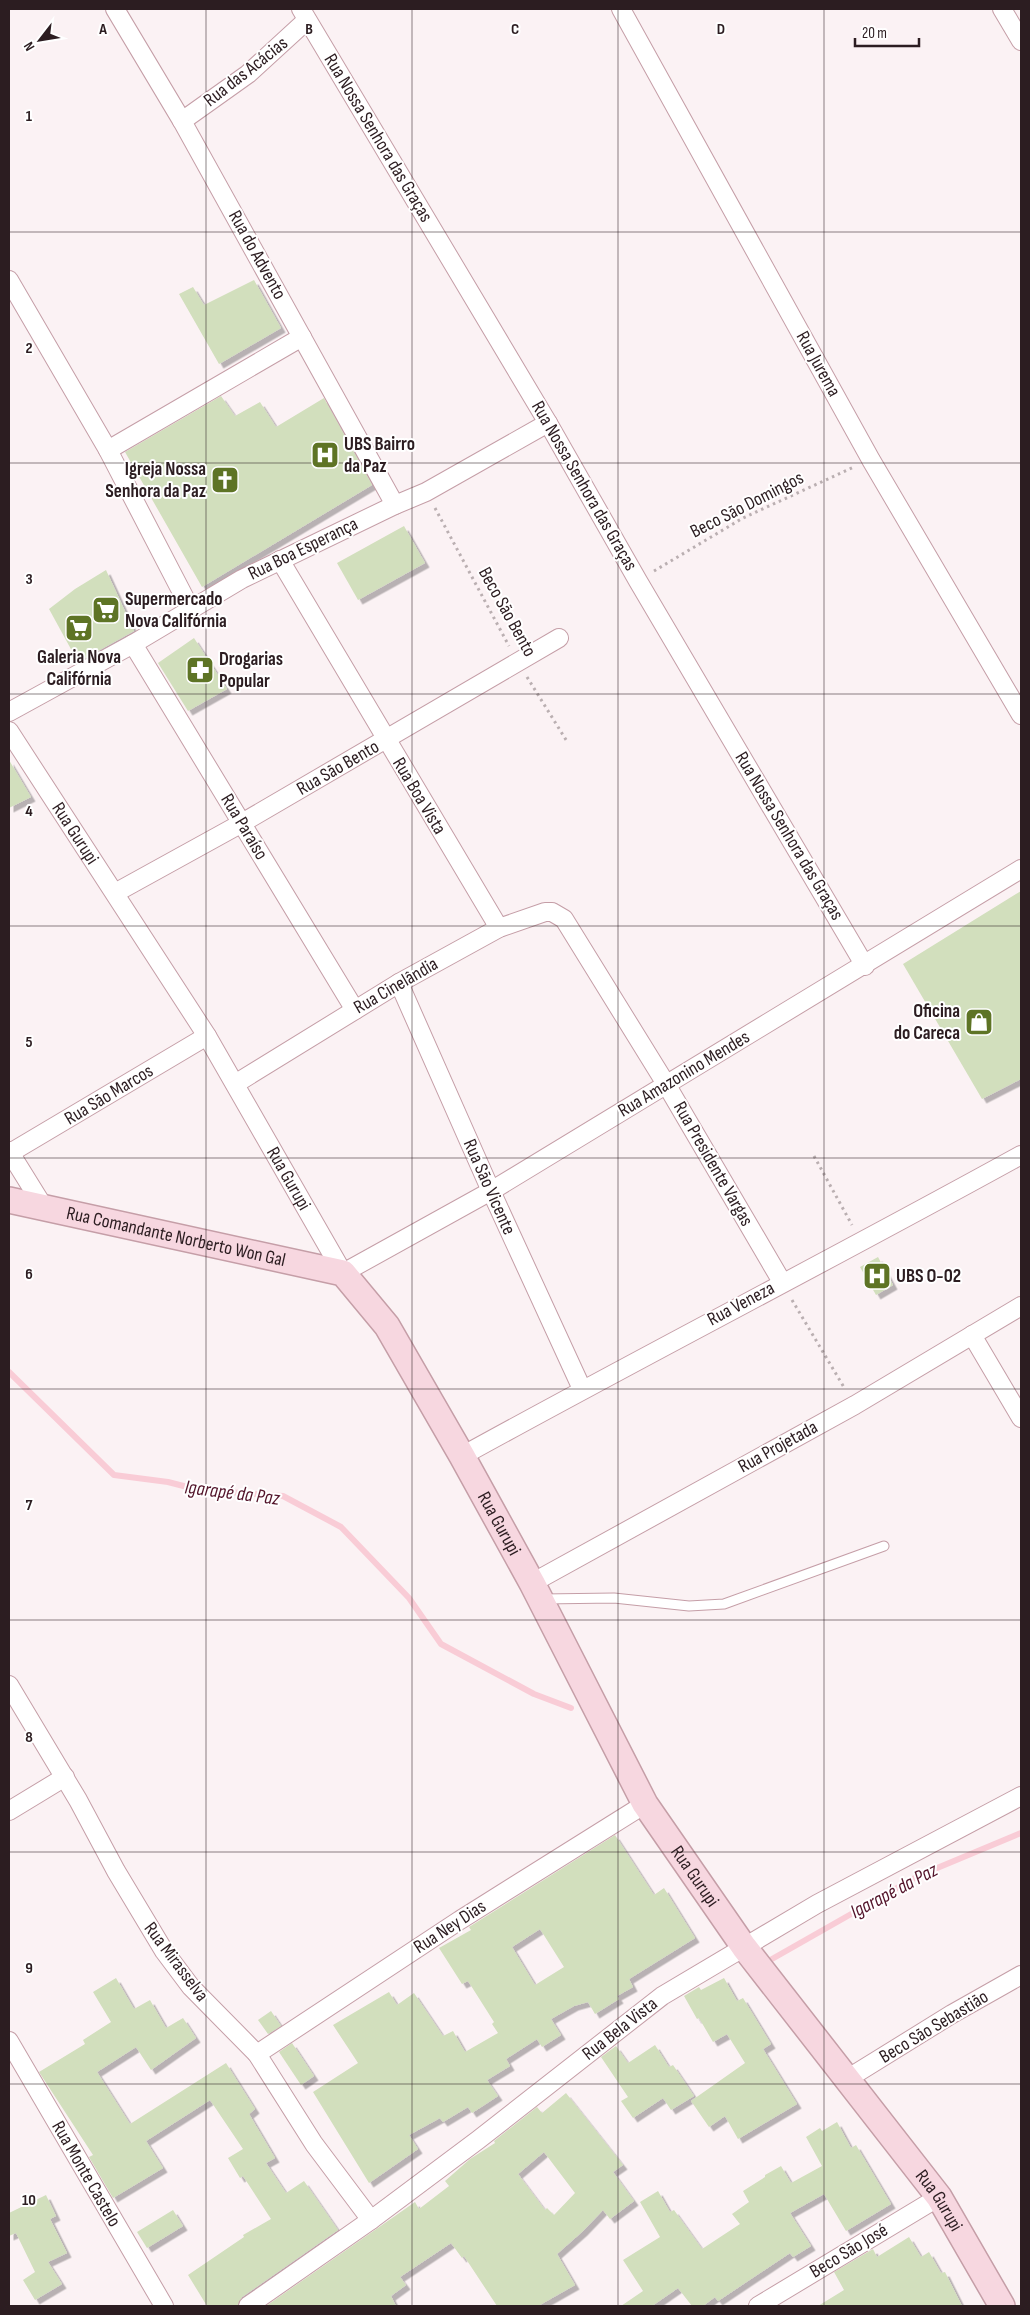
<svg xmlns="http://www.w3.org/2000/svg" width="1030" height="2315" viewBox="0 0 1030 2315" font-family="'Sofia Sans Condensed',sans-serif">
  <defs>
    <filter id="shadow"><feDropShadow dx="4.5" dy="4.5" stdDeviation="0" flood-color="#0004"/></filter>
  </defs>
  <rect width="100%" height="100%" fill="#fbf2f4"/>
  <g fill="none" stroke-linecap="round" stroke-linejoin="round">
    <g stroke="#f9ccd6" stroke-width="6">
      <polyline points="9,1372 114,1475 168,1482 199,1490 283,1496 341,1527 409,1598 441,1644 534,1694 571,1708"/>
      <polyline points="772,1959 918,1876 1021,1833"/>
    </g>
  </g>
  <g fill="#d2dfbd" fill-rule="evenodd" filter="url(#shadow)">
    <polygon points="254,280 281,328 219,364 179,294 193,287 204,305"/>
    <polygon points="221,396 235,416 260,402 276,427 324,398 372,485 202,587 125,452"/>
    <polygon points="404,526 425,563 358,600 337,563"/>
    <polygon points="106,570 134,631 78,662 49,609 75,589"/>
    <polygon points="194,638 227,689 188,711 158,663"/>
    <polygon points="9,760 31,797 9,808"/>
    <polygon points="1021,891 1021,1079 982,1099 903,964"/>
    <polygon points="878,1257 893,1285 876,1295 860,1267"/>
    <path d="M615 1835 654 1895 664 1888 695 1938 629 1979 633 1987 617 1996 619 1999 595 2014 588 2002 574 2006 551 2019 561 2035 542 2047 537 2039 506 2059 510 2066 487 2080 498 2096 472 2113 468 2107 443 2122 440 2118 409 2135 418 2149 369 2183 313 2092 358 2063 333 2025 389 1992 397 2005 414 1993 443 2036 453 2031 465 2052 498 2033 492 2024 494 2022 468 1981 462 1984 439 1948 471 1930 469 1927ZM540 1929 564 1967 535 1985 512 1947Z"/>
    <polygon points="116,1978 134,2009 150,2000 166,2028 183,2018 196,2038 151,2070 136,2047 97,2072 130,2124 226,2063 255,2109 249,2114 275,2158 266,2163 286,2193 304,2181 338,2230 242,2297 237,2306 207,2306 188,2275 244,2237 243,2235 271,2219 243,2176 240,2178 228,2158 243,2149 210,2100 146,2141 163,2168 113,2198 89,2157 93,2155 39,2072 85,2044 83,2040 111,2022 93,1992"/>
    <polygon points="724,1978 737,2001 743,1998 771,2044 763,2049 797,2104 738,2139 725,2116 709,2127 691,2101 745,2063 727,2034 713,2042 699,2018 697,2019 684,1996 699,1987 701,1990"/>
    <polygon points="271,2011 281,2026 268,2034 258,2020"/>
    <polygon points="292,2043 314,2076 301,2085 279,2052"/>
    <polygon points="655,2045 669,2067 673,2065 694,2096 671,2110 663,2098 633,2118 621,2101 628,2097 601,2057 616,2046 628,2063"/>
    <path d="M566 2093 623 2165 613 2172 634 2201 610 2219 603 2210 583 2231 557 2254 575 2285 538 2306H497L464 2256 462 2258 451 2243 400 2277 406 2285 391 2296 396 2306H266L415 2202 419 2209 449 2186 445 2181 470 2159 495 2143 494 2141 537 2107 542 2113ZM544 2152 575 2193 554 2215 547 2208 545 2210 518 2174Z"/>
    <polygon points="837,2122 851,2148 856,2145 891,2204 846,2231 824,2194 790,2213 811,2246 793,2257 790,2253 718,2301 715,2297 703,2306 692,2306 678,2288 652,2306 621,2306 643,2291 623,2260 660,2237 640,2202 658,2191 670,2212 674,2210 702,2249 740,2224 732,2214 749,2202 743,2191 765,2177 765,2175 781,2166 791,2183 822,2166 806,2137 820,2128 822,2131"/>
    <polygon points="46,2195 56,2216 50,2219 67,2253 48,2262 62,2284 35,2300 23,2280 35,2272 16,2233 9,2236 9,2213"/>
    <polygon points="173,2210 183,2226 147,2248 137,2232"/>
    <polygon points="909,2237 921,2257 929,2252 941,2273 945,2272 962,2306 818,2306 844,2290 834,2272 873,2249 877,2257"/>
  </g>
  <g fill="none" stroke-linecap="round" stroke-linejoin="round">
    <defs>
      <polyline id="lane" points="543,1599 614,1598 689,1606 724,1604 884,1546"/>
      <g id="street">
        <polyline points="115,9 182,121 395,505"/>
        <polyline points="301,9 548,423 638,581 865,966"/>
        <polyline points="621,9 871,460 1021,715"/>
        <polyline points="1002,9 1021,41"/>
        <polyline points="182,121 248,74 307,20"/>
        <polyline points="9,280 108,450 190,608"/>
        <polyline points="108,450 302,337"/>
        <polyline points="280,560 499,928"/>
        <polyline points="133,644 355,1010"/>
        <polyline points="9,712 133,644 242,579 395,505 426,492 548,423"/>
        <path id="s1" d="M9 731 207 1036 343 1273 491 1191 1021 869"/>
        <polyline points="115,893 242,823 559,638"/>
        <polyline points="399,983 491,1191 582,1389"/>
        <polyline points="235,1084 399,983 499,928 545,912 552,912 564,919 666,1084 782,1282"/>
        <polyline points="9,1151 45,1209"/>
        <polyline points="10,1153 207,1036"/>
        <polyline points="972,1335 1021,1418"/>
        <path d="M462 1456C647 1354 836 1257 1021 1155"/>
        <polyline points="532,1583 855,1405 1021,1306"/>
        <polyline points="9,1685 78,1800 116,1871 164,1951 191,1987 257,2054 314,2144 371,2220"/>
        <polyline points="9,1811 65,1777"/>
        <polyline points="9,2041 164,2306"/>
        <polyline points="257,2054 460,1920 645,1804"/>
        <polyline points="847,2079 952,2014 1021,1975"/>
        <polyline points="248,2306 371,2220 478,2140 662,1996 817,1904 1021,1796"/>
        <polyline points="758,2306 939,2197"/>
      </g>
      <g id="secondary">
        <path id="s2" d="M9 1200 343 1273 387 1326 462 1456 532 1583 645 1804 744 1947 939 2197 1002 2306"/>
      </g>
    </defs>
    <use href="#lane" stroke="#c59ea7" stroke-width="11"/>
    <use href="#street" stroke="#c59ea7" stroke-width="20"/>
    <use href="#secondary" stroke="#c59ea7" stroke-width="28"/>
    <g stroke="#baafb1" stroke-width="3" stroke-dasharray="2.5 4" stroke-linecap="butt">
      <polyline points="435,508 509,646"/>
      <polyline points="654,571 743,518 854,467"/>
      <polyline points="527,677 568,743"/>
      <polyline points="814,1156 852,1225"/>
      <polyline points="792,1300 845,1389"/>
    </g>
    <use href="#lane" stroke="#fff" stroke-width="9"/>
    <use href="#street" stroke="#fff" stroke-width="18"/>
    <use href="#secondary" stroke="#f7d7e0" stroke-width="25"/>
  </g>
  <path fill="none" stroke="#2c1d21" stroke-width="1" stroke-opacity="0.55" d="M206 9V2306M412 9V2306M618 9V2306M824 9V2306M9 232H1021M9 463H1021M9 694H1021M9 926H1021M9 1158H1021M9 1389H1021M9 1620H1021M9 1852H1021M9 2084H1021"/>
  <defs>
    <symbol id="hospital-square" viewBox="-11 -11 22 22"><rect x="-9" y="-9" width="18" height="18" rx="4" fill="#5e7425" stroke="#fff"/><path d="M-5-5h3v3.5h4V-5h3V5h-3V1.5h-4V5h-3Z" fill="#fff"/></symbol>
    <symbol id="church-square" viewBox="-11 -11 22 22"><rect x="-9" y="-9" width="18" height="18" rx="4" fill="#5e7425" stroke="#fff"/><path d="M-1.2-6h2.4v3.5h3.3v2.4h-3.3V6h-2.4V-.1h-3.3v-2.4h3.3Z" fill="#fff"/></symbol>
    <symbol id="supermarket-square" viewBox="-11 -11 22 22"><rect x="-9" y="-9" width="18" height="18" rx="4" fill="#5e7425" stroke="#fff"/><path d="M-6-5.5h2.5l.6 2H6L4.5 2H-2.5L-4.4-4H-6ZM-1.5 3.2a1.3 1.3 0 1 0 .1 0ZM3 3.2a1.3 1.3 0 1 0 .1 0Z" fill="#fff"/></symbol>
    <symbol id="pharmacy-square" viewBox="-11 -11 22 22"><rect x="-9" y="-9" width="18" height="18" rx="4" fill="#5e7425" stroke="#fff"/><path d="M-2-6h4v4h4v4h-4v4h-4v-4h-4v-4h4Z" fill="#fff"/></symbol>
    <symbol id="shop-square" viewBox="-11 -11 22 22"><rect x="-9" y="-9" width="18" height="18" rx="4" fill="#5e7425" stroke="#fff"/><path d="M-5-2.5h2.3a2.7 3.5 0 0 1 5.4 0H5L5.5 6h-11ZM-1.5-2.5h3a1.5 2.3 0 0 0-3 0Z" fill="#fff"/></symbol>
  </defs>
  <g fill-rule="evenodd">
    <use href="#hospital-square" x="309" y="439" width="32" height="32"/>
    <use href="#church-square" x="209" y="464" width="32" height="32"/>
    <use href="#supermarket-square" x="90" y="594" width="32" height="32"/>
    <use href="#supermarket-square" x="63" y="612" width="32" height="32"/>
    <use href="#pharmacy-square" x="184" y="654" width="32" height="32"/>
    <use href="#shop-square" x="963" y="1006" width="32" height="32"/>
    <use href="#hospital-square" x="861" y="1260" width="32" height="32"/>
  </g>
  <g text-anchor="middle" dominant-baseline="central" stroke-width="4" stroke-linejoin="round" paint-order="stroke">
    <g font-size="19" fill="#2c1d21" stroke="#fff">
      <text transform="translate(246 72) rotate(-38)">Rua das Acácias</text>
      <text transform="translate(378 138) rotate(59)">Rua Nossa Senhora das Graças</text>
      <text transform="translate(257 255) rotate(61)">Rua do Advento</text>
      <text transform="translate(818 364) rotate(61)">Rua Jurema</text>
      <text transform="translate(584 486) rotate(60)">Rua Nossa Senhora das Graças</text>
      <text transform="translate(747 505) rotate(-27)">Beco São Domingos</text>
      <text transform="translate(303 549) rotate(-26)">Rua Boa Esperança</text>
      <text transform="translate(507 612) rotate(61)">Beco São Bento</text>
      <text transform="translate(338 768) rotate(-30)">Rua São Bento</text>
      <text transform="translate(419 796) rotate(59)">Rua Boa Vista</text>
      <text transform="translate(244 827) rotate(59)">Rua Paraíso</text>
      <text stroke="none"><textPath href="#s1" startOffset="122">Rua Gurupi</textPath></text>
      <text transform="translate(789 836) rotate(59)">Rua Nossa Senhora das Graças</text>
      <text transform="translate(396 986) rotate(-30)">Rua Cinelândia</text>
      <text transform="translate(684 1074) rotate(-31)">Rua Amazonino Mendes</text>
      <text transform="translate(109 1095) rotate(-31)">Rua São Marcos</text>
      <text transform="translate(713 1164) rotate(60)">Rua Presidente Vargas</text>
      <text stroke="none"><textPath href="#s1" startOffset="528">Rua Gurupi</textPath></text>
      <text transform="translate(489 1187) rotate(66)">Rua São Vicente</text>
      <text stroke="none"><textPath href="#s2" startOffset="171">Rua Comandante Norberto Won Gal</textPath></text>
      <text transform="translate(741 1304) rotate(-28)">Rua Veneza</text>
      <text transform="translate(778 1447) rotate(-29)">Rua Projetada</text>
      <text stroke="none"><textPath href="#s2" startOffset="638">Rua Gurupi</textPath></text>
      <text stroke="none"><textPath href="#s2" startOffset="1042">Rua Gurupi</textPath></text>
      <text transform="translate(450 1927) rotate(-33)">Rua Ney Dias</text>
      <text transform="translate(176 1962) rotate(53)">Rua Mirasselva</text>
      <text transform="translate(934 2027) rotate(-31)">Beco São Sebastião</text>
      <text transform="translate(620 2029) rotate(-38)">Rua Bela Vista</text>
      <text transform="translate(86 2174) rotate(60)">Rua Monte Castelo</text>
      <text stroke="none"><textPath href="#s2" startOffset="1448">Rua Gurupi</textPath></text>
      <text transform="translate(849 2251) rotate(-31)">Beco São José</text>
    </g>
    <g font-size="19" font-weight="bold" fill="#2c1d21" stroke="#fff" text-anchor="start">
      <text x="344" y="444">UBS Bairro<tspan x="344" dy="22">da Paz</tspan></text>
      <text x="206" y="469" text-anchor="end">Igreja Nossa<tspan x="206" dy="22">Senhora da Paz</tspan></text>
      <text x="125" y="599">Supermercado<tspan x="125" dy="22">Nova Califórnia</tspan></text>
      <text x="79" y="657" text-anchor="middle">Galeria Nova<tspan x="79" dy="22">Califórnia</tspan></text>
      <text x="219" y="659">Drogarias<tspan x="219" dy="22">Popular</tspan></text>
      <text x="960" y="1011" text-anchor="end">Oficina<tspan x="960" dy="22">do Careca</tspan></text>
      <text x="896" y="1276">UBS O-02</text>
    </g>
    <g font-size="20" font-style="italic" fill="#53142a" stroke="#fff">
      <text transform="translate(232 1493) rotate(7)">Igarapé da Paz</text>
      <text transform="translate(894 1891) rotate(-28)">Igarapé da Paz</text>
    </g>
  </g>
  <g font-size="16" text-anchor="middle" font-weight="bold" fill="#2c1d21" stroke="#fff" stroke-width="4" stroke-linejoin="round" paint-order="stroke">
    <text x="103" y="34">A</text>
    <text x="309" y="34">B</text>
    <text x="515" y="34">C</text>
    <text x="721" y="34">D</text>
    <text x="29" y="121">1</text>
    <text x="29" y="353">2</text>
    <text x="29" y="584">3</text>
    <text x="29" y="816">4</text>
    <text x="29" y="1047">5</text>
    <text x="29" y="1279">6</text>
    <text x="29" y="1510">7</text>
    <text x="29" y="1742">8</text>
    <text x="29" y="1973">9</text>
    <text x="29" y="2205">10</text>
  </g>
  <rect width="1030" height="2315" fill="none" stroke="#2c1d21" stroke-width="20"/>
  <g transform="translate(40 40) rotate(239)" stroke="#ffffff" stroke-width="4" paint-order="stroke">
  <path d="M0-4L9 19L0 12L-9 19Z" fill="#2c1d21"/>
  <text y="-8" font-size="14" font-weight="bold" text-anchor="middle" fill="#2c1d21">N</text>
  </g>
  <path d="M855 38v8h64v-8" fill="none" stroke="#2c1d21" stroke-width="2.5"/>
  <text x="862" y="38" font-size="15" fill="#2c1d21" stroke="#ffffff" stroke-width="4" paint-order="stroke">20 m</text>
</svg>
